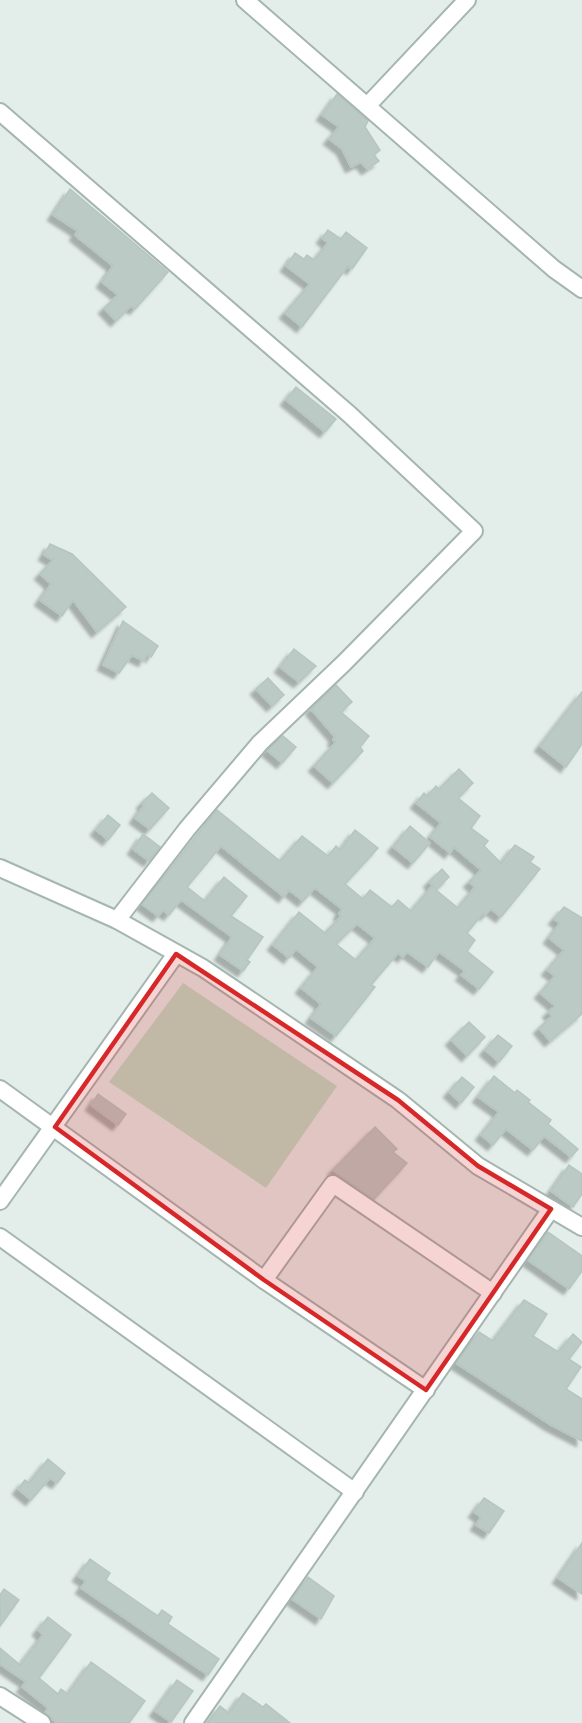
<svg xmlns="http://www.w3.org/2000/svg" width="582" height="1723" viewBox="0 0 582 1723" font-family="Lato,sans-serif">
  <defs>
    <filter id="shadow"><feDropShadow dx="-5.5" dy="5.5" stdDeviation="1.5" flood-color="#0004"/></filter>
  </defs>
  <rect width="100%" height="100%" fill="#e3ede9"/>
  <polygon fill="#bcdec6" points="183,983 337,1086 266,1188 109,1082"/>
  <g fill="#bbcac5" stroke="#b5c6c0" stroke-width="1.5" fill-rule="evenodd" filter="url(#shadow)">
    <polygon points="337,94 368,121 365,127 380,150 374,155 379,161 367,169 361,162 351,167 342,149 329,139 339,127 322,115"/>
    <polygon points="70,189 168,272 135,309 131,306 116,321 104,308 118,295 102,282 113,266 75,235 78,231 53,215"/>
    <polygon points="328,230 341,239 346,232 367,248 352,269 348,266 302,327 285,313 310,284 286,266 295,253 304,259 307,255 314,260 328,243 322,238"/>
    <polygon points="296,387 336,419 325,432 286,400"/>
    <polygon points="50,544 72,554 126,607 97,632 73,600 62,616 40,600 51,584 40,574 53,560 44,555"/>
    <polygon points="123,621 158,646 151,657 147,654 144,661 132,655 119,673 103,665"/>
    <polygon points="294,649 316,666 299,682 280,667"/>
    <polygon points="268,678 284,695 272,706 256,689"/>
    <polygon points="336,685 352,702 341,712 369,736 360,747 363,751 333,783 314,766 336,742 333,740 335,737 311,709"/>
    <polygon points="582,692 582,744 566,767 540,746"/>
    <polygon points="283,736 296,747 282,763 267,750"/>
    <path d="M459 769 473 783 458 798 480 816 471 828 488 841 484 846 501 863 515 845 534 857 530 862 540 869 501 917 491 909 485 915 483 913 467 933 475 940 467 951 493 972 479 989 461 975 465 971 439 952 428 967 407 952 403 957 398 953 371 985 375 987 336 1036 311 1018 321 1004 301 988 318 967 296 949 289 958 273 945 299 912 325 933 341 916 339 914 342 909 315 888 303 901 289 890 284 897 221 846 187 887 205 901 224 877 247 896 231 916 263 937 247 960 250 962 243 971 220 955 232 937 181 900 169 915 163 910 158 916 142 904 217 810 280 861 302 836 328 856 336 846 340 850 355 830 378 848 345 884 363 899 370 890 392 907 398 900 411 911 432 886 435 888 429 882 442 869 449 877 436 890 458 908 475 887 469 882 481 870 454 847 450 853 430 837 441 823 416 803 424 793 427 796 436 786 439 789ZM357 924 375 938 356 960 336 944Z"/>
    <polygon points="152,793 169,808 150,829 135,818 144,805 142,803"/>
    <polygon points="108,815 120,825 108,840 96,830"/>
    <polygon points="410,826 430,843 413,863 393,847"/>
    <polygon points="143,834 160,847 149,861 133,849"/>
    <polygon points="564,907 582,918 582,1014 550,1041 539,1028 552,1016 548,1012 555,1006 540,993 555,976 547,970 564,950 549,938 560,923 554,919"/>
    <polygon points="469,1022 485,1037 467,1056 451,1040"/>
    <polygon points="498,1035 512,1046 499,1062 485,1050"/>
    <polygon points="494,1076 515,1093 517,1090 530,1100 528,1102 551,1120 548,1124 578,1149 571,1157 544,1136 533,1150 506,1129 493,1145 481,1135 499,1112 478,1097"/>
    <polygon points="462,1077 474,1087 461,1103 449,1092"/>
    <polygon points="98,1094 126,1114 118,1125 91,1105"/>
    <polygon points="375,1127 397,1149 393,1152 407,1163 374,1199 333,1170"/>
    <polygon points="569,1165 582,1174 582,1194 573,1207 551,1191"/>
    <polygon points="548,1232 582,1256 582,1271 569,1289 528,1260"/>
    <polygon points="524,1300 547,1314 533,1336 558,1352 573,1334 582,1342 569,1359 581,1367 566,1389 582,1399 582,1441 551,1425 456,1363 479,1332 493,1341"/>
    <polygon points="48,1459 65,1473 57,1483 50,1478 31,1500 18,1489 25,1480 29,1483"/>
    <polygon points="484,1498 504,1511 489,1533 476,1525 481,1517 474,1512"/>
    <polygon points="582,1543 582,1594 558,1578"/>
    <polygon points="90,1559 110,1573 106,1580 158,1616 162,1610 172,1617 168,1624 219,1659 208,1675 81,1588 86,1581 78,1576"/>
    <polygon points="308,1577 334,1596 321,1619 292,1599"/>
    <polygon points="4,1589 19,1600 0,1626 0,1595"/>
    <polygon points="48,1617 71,1635 39,1678 58,1694 61,1689 68,1694 91,1662 145,1701 129,1723 57,1723 45,1713 48,1708 22,1687 26,1682 0,1664 0,1648 20,1665 43,1635 38,1630"/>
    <polygon points="177,1680 193,1691 171,1722 155,1711"/>
    <polygon points="243,1693 263,1707 266,1704 290,1723 207,1723 220,1706 229,1713"/>
  </g>
  <g fill="none" stroke-linecap="round" stroke-linejoin="round">
    <defs>
      <g id="minor">
        <polyline points="245,0 554,269 582,289"/>
        <polyline points="368,105 467,0"/>
        <polyline points="0,112 349,414 474,531 344,663 260,743 187,829 117,920"/>
        <polyline points="0,868 117,920 203,968 398,1100 478,1166 582,1227"/>
        <polyline points="0,1089 264,1280 426,1390"/>
        <polyline points="0,1201 176,954"/>
        <polyline points="0,1237 355,1492"/>
        <polyline points="264,1280 333,1184 493,1293"/>
        <polyline points="0,1696 42,1723"/>
        <polyline points="193,1723 551,1209"/>
      </g>
    </defs>
    <use href="#minor" stroke="#a5b5b0" stroke-width="20"/>
    <use href="#minor" stroke="#fff" stroke-width="16"/>
  </g>
  <path fill="#d62828" fill-opacity="0.2" stroke="#d62828" stroke-width="4.5" stroke-linejoin="round" d="M176 954 398 1100 478 1166 551 1209 426 1390 264 1280 55 1127Z"/>
</svg>
